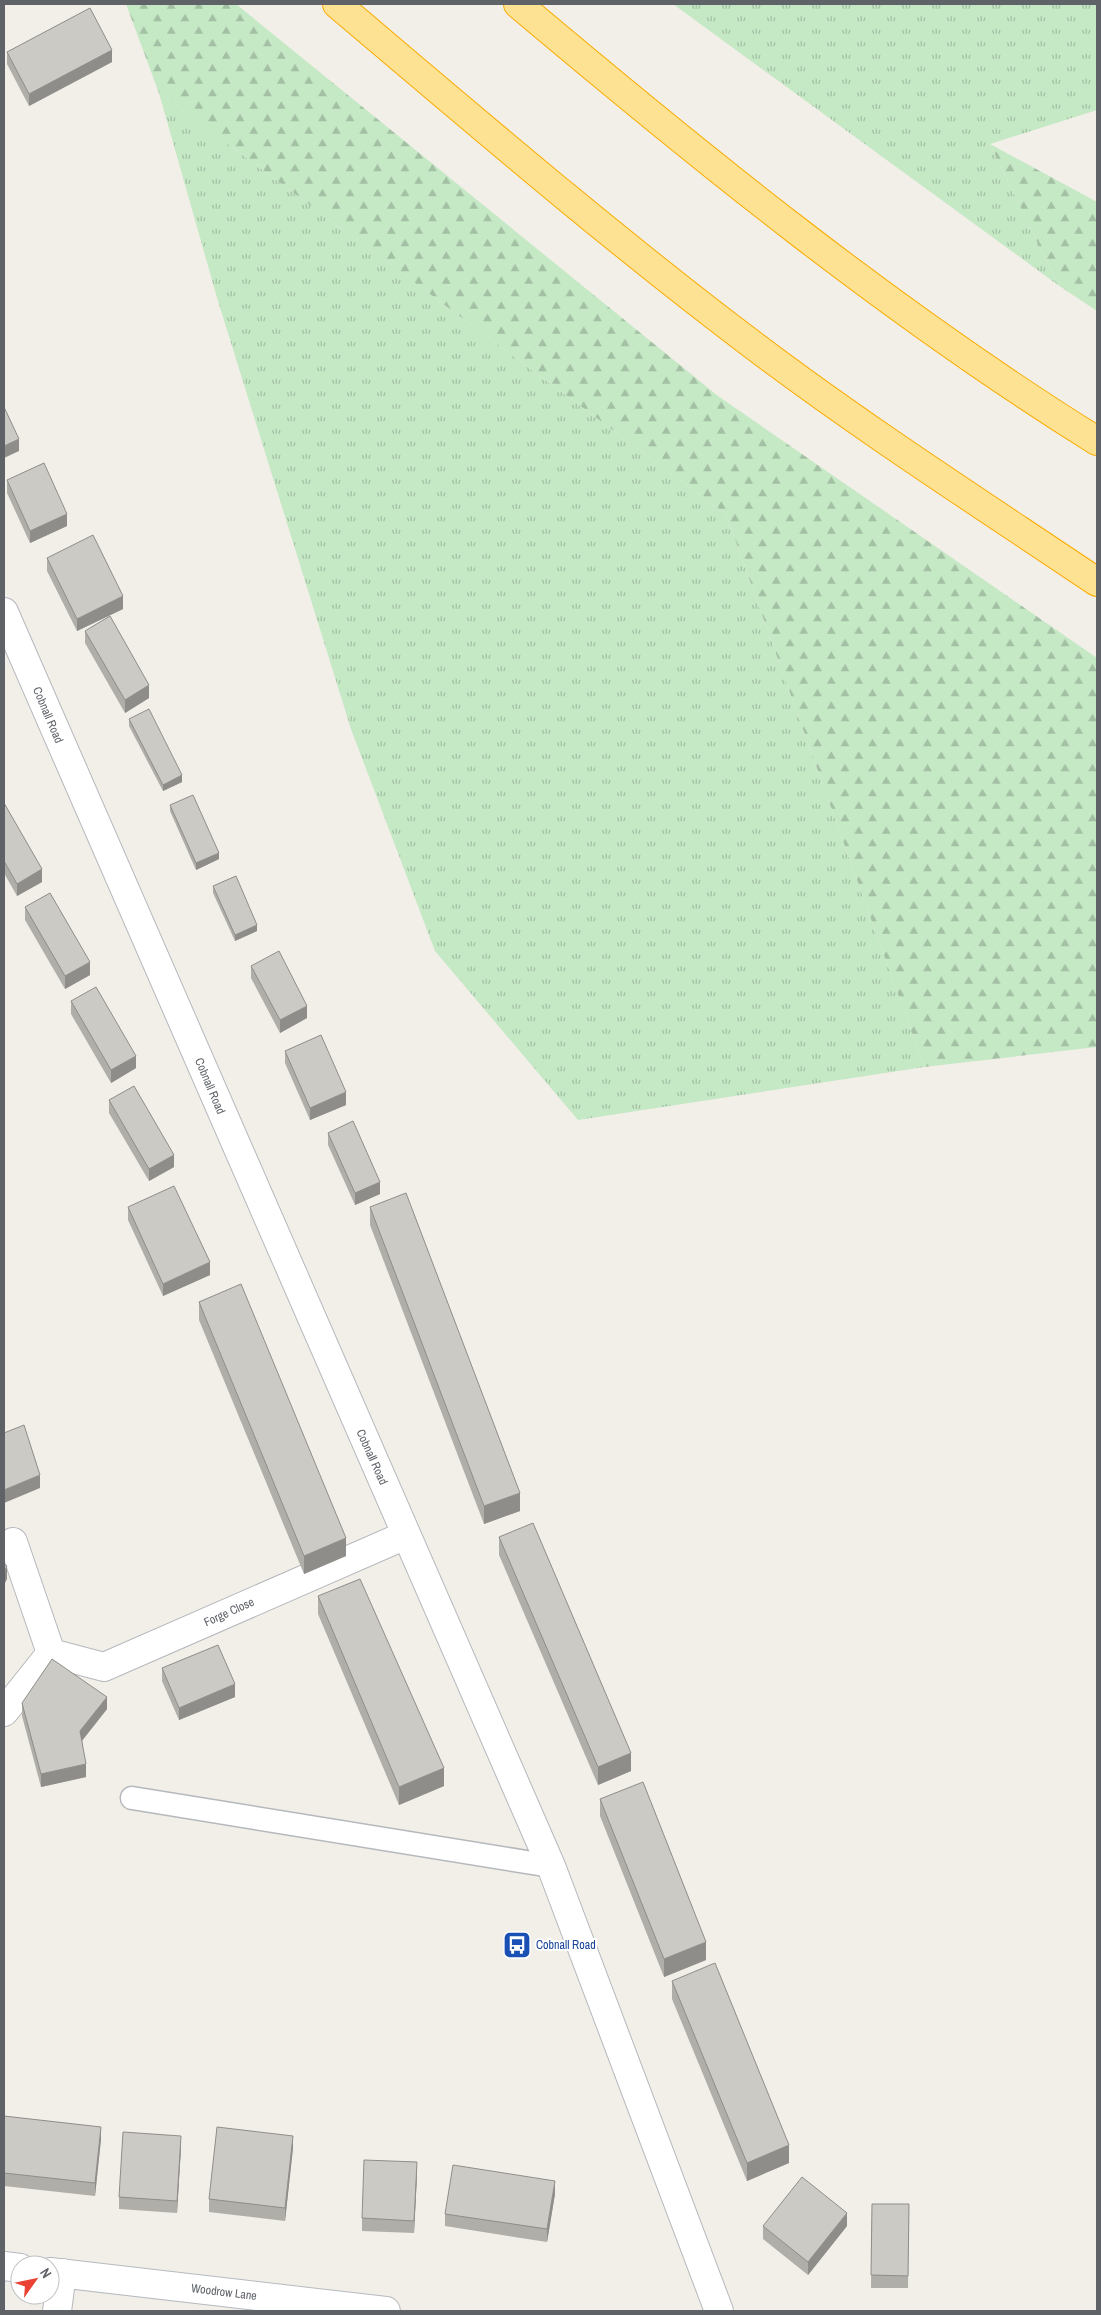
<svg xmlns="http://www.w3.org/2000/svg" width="1101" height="2315" viewBox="0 0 1101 2315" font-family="'Archivo Narrow',sans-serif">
  <defs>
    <pattern id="grass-tufts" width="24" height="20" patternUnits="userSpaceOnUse" patternTransform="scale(1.25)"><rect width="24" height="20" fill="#c5e8c5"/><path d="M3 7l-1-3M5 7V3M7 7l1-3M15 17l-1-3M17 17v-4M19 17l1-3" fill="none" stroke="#a3c0a4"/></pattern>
    <pattern id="forest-firs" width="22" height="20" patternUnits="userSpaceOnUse" patternTransform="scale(1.25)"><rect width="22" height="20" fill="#c5e8c5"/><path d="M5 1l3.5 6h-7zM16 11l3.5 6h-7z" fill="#a3c0a4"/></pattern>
  </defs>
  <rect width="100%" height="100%" fill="#f1efe8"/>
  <g fill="url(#grass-tufts)">
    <polygon points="673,4 1097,4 1097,110 990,144 1058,285"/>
    <polygon points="159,93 726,514 924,1067 578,1120 435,951 351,729 218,301"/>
  </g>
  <g fill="url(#forest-firs)">
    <polygon points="126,4 236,4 718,396 1097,658 1097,1047 924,1067 726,514 159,93"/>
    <polygon points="990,144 1097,202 1097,311 1058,285"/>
  </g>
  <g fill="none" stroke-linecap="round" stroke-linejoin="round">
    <defs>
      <polyline id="lane" points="132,1798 551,1866"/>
      <g id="street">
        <polyline points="4,612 551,1866 719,2311"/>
        <polyline points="51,1653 104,1667 406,1535"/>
        <polyline points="4,1712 51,1653 13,1542"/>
        <polyline points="57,2311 62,2273"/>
      </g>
      <g id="secondary">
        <polyline points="4,2266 20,2268"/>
        <polyline points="50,2272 386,2311"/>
      </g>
      <g id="highway">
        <path d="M337 4C474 120 610 237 753 345 864 429 981 504 1097 582"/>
        <path d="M518 4C702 159 893 314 1097 441"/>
      </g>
    </defs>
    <use href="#lane" stroke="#b5b8bc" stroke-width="25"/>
    <use href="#street" stroke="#b5b8bc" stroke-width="30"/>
    <use href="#secondary" stroke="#b6babf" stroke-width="30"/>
    <use href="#highway" stroke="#f9ab00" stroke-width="30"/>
    <use href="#lane" stroke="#fff" stroke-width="22"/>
    <use href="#street" stroke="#fff" stroke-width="28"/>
    <use href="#secondary" stroke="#fff" stroke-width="28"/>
    <use href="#highway" stroke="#fde293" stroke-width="28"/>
  </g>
  <g fill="#afaea9">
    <polygon points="7,52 112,62 29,106 7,64"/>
    <polygon points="7,480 67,526 30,543 7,493"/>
    <polygon points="47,558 123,609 77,631 47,571"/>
    <polygon points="85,631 149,698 125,713 85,643"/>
    <polygon points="129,719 182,782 163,791 129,726"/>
    <polygon points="4,803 42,882 17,896 4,873"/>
    <polygon points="170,805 219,859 196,870 170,811"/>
    <polygon points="213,886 257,931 235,941 213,893"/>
    <polygon points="25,907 90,975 65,989 25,920"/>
    <polygon points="251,966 307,1018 280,1033 251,978"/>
    <polygon points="71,1001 136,1068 111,1083 71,1014"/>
    <polygon points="285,1051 346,1105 310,1120 285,1063"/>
    <polygon points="109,1100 174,1167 149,1181 109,1113"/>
    <polygon points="328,1133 380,1194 355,1205 328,1145"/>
    <polygon points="128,1207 210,1275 163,1296 128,1220"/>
    <polygon points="370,1207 520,1511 484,1524 370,1225"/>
    <polygon points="199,1302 346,1556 304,1574 199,1320"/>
    <polygon points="499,1537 631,1771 598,1785 499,1555"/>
    <polygon points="318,1596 444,1786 399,1805 318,1614"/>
    <polygon points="162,1668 235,1697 179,1720 162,1681"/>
    <polygon points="22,1703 107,1709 82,1741 86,1777 41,1787 22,1716"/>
    <polygon points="600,1799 706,1960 664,1977 600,1816"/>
    <polygon points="672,1981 789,2163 747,2181 672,1999"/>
    <polygon points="4,2116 101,2139 95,2196 4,2186"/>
    <polygon points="181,2148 177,2213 119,2209 119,2197"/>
    <polygon points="293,2148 285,2221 209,2212 209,2199"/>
    <polygon points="417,2175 414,2233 362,2231 362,2218"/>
    <polygon points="555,2194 547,2242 445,2226 445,2214"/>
    <polygon points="872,2204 909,2204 908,2288 871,2288"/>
    <polygon points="763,2226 847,2226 808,2275 763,2239"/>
  </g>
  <g fill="#8f8d8a">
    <polygon points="112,50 112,62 29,106 29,94"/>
    <polygon points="19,439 19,451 4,458 4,446"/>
    <polygon points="67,514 67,526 30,543 30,531"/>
    <polygon points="123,596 123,609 77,631 77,619"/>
    <polygon points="149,685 149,698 125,713 125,700"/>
    <polygon points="182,775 182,782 163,791 163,785"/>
    <polygon points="219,853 219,859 196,870 196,863"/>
    <polygon points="42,869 42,882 17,896 17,884"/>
    <polygon points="257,925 257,931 235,941 235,935"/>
    <polygon points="90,962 90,975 65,989 65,976"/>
    <polygon points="307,1006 307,1018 280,1033 280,1020"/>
    <polygon points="136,1056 136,1068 111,1083 111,1070"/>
    <polygon points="346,1092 346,1105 310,1120 310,1108"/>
    <polygon points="174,1155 174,1167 149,1181 149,1169"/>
    <polygon points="380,1182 380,1194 355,1205 355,1193"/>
    <polygon points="210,1262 210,1275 163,1296 163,1284"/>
    <polygon points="40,1475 40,1488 4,1503 4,1490"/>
    <polygon points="520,1493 520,1511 484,1524 484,1506"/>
    <polygon points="346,1538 346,1556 304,1574 304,1556"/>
    <polygon points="7,1566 7,1579 4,1585 4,1572"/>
    <polygon points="235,1684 235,1697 179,1720 179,1708"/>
    <polygon points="107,1697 107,1709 80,1743 80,1731"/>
    <polygon points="631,1753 631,1771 598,1785 598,1767"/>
    <polygon points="86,1764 86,1777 41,1787 41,1774"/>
    <polygon points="444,1768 444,1786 399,1805 399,1787"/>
    <polygon points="706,1942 706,1960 664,1977 664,1959"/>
    <polygon points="101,2127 101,2139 95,2196 95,2183"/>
    <polygon points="181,2136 181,2148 177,2213 177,2201"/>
    <polygon points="293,2136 293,2148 285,2221 285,2208"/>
    <polygon points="789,2145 789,2163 747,2181 747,2163"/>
    <polygon points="417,2162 417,2175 414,2233 414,2221"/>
    <polygon points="555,2181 555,2194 547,2242 547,2229"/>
    <polygon points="847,2213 847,2226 808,2275 808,2262"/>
  </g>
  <g fill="#cccac5" stroke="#8f8d8a">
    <polygon points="90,8 112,50 29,94 7,52"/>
    <polygon points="4,407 19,439 4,446"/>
    <polygon points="44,463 67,514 30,531 7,480"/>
    <polygon points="93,535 123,596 77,619 47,558"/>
    <polygon points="110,616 149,685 125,700 85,631"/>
    <polygon points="149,709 182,775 163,785 129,719"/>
    <polygon points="193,795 219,853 196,863 170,805"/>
    <polygon points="4,803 42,869 17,884 4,861"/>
    <polygon points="236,876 257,925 235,935 213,886"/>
    <polygon points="50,893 90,962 65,976 25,907"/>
    <polygon points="279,951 307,1006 280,1020 251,966"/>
    <polygon points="96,987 136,1056 111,1070 71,1001"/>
    <polygon points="321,1035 346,1092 310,1108 285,1051"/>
    <polygon points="134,1086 174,1155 149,1169 109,1100"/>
    <polygon points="353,1121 380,1182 355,1193 328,1133"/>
    <polygon points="174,1186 210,1262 163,1284 128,1207"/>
    <polygon points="406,1193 520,1493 484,1506 370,1207"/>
    <polygon points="241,1284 346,1538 304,1556 199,1302"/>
    <polygon points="24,1425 40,1475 4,1490 4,1433"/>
    <polygon points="533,1523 631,1753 598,1767 499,1537"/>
    <polygon points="4,1564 7,1566 4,1572"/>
    <polygon points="360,1579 444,1768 399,1787 318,1596"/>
    <polygon points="218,1645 235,1684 179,1708 162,1668"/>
    <polygon points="52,1659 107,1697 80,1731 86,1764 41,1774 22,1703"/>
    <polygon points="643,1782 706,1942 664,1959 600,1799"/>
    <polygon points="715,1963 789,2145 747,2163 672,1981"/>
    <polygon points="4,2116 101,2127 95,2183 4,2173"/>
    <polygon points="217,2127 293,2136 285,2208 209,2199"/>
    <polygon points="123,2132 181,2136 177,2201 119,2197"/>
    <polygon points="364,2160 417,2162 414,2221 362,2218"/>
    <polygon points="453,2165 555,2181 547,2229 445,2214"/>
    <polygon points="802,2177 847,2213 808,2262 763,2226"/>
    <polygon points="872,2204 909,2204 908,2276 871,2275"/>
  </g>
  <defs>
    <symbol id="bus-square" viewBox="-11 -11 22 22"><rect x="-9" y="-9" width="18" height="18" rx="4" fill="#1a4fb4" stroke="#fff"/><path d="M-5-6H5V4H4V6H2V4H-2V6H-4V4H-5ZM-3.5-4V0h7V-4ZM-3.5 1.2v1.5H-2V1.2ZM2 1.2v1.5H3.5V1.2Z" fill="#fff"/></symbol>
  </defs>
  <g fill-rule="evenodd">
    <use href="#bus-square" x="501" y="1929" width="32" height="32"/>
  </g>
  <g text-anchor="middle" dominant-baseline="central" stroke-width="4" stroke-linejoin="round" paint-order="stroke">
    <g font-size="12" fill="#5f6368" stroke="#fff">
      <text transform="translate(48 715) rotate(67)">Cobnall Road</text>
      <text transform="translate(210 1086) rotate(67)">Cobnall Road</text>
      <text transform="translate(372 1457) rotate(66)">Cobnall Road</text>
      <text transform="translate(229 1612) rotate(-24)">Forge Close</text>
      <text transform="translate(224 2292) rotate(7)">Woodrow Lane</text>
    </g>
    <g font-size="12" fill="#164399" stroke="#fff" text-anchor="start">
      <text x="536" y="1945">Cobnall Road</text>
    </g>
  </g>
  <rect width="1101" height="2315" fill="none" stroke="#5f6368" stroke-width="10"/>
  <g transform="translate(35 2280) rotate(57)"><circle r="24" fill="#ffffff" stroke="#bfc1c3"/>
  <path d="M0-4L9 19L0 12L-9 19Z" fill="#ea4335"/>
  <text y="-8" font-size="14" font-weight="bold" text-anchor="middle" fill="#5f6368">N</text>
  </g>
</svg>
